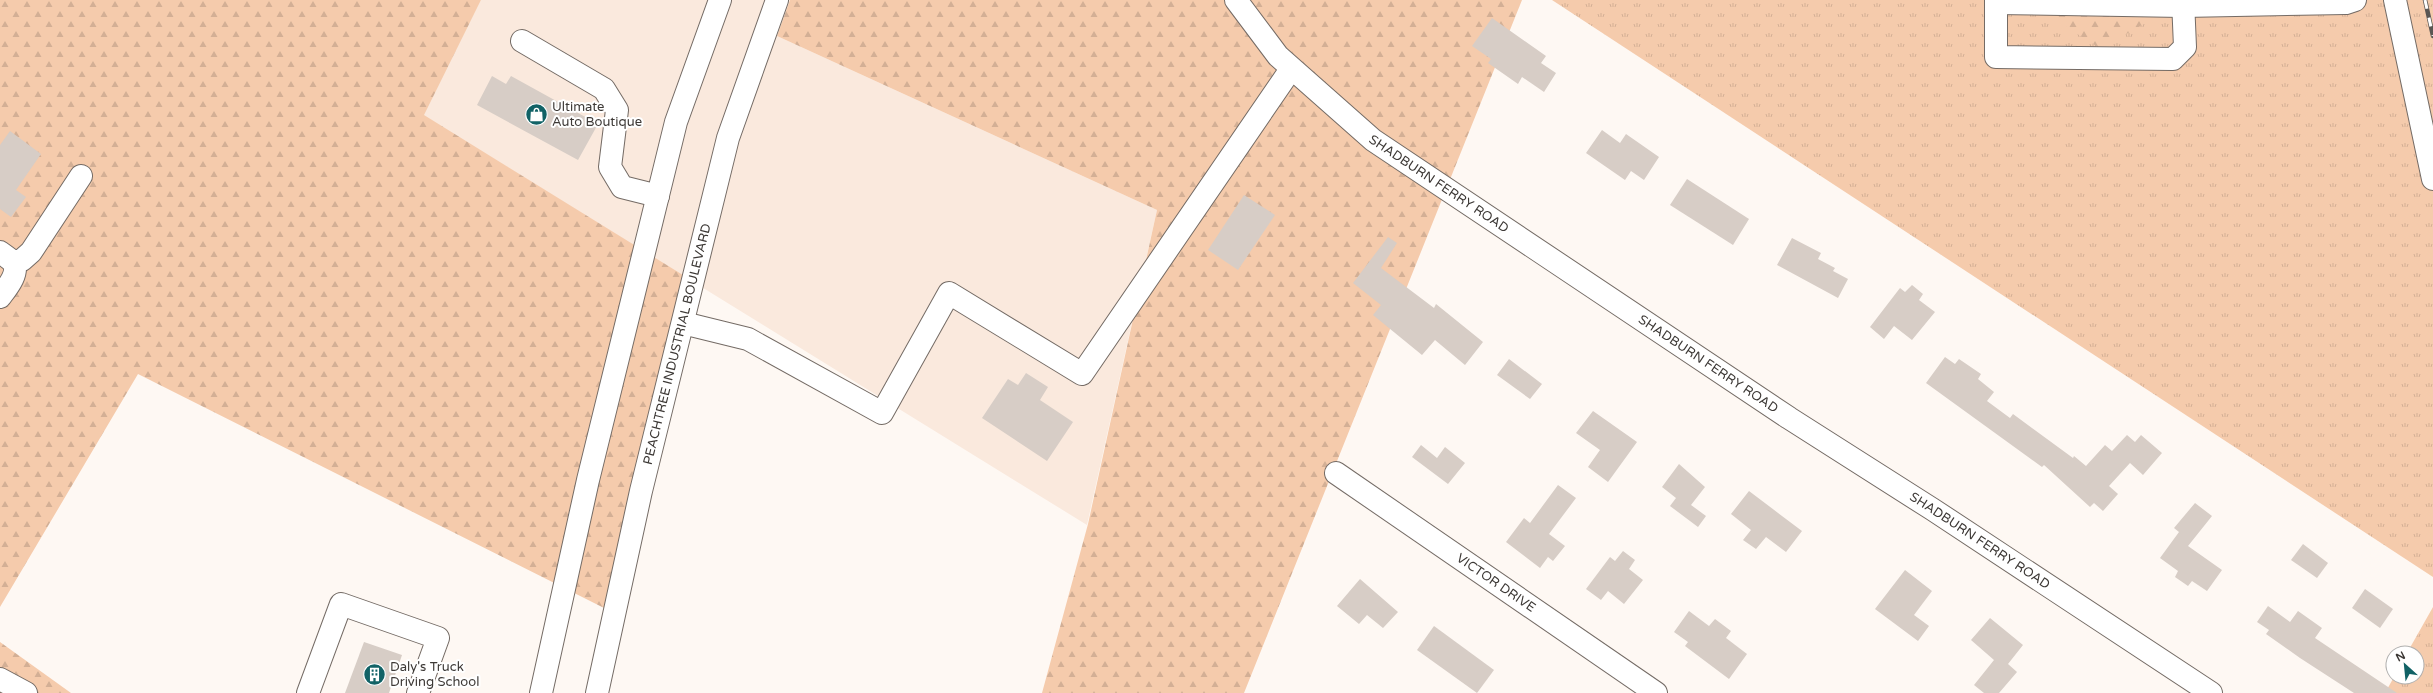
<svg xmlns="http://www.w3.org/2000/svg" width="2433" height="693" viewBox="0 0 2433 693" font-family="'Varela Round',sans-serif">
  <defs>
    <pattern id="grass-tufts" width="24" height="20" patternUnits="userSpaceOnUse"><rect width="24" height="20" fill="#f5cbac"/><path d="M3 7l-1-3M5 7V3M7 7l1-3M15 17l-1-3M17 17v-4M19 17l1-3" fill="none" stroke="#d3af95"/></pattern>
    <pattern id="forest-firs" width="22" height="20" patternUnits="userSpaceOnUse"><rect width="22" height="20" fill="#f5cbac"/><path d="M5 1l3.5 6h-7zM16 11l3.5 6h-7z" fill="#d3af95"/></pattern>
  </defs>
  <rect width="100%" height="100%" fill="#fef8f3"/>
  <polygon fill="#fae9dd" points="481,0 790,0 777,36 1157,210 1087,525 423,115"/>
  <g fill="url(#grass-tufts)">
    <polygon points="1552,0 2433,0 2433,577"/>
    <polygon points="2433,607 2433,693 2385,693 2394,677 2417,677 2417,653 2407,653"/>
  </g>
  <g fill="url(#forest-firs)">
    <polygon points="0,0 481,0 424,115 691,280 614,613 138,374 0,607"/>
    <polygon points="790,0 1522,0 1244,693 1042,693 1088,524 1157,210 777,36"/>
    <polygon points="2024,0 2184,0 2101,49"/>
    <polygon points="0,642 71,693 0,693"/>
  </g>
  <g fill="#d7cdc6">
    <polygon points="1492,18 1546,56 1541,63 1556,73 1544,92 1522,77 1518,84 1488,63 1491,59 1472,46"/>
    <polygon points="492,76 506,84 511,76 598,124 578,160 477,105"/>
    <polygon points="1602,130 1620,143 1626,134 1659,157 1644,180 1631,171 1625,180 1586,153"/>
    <polygon points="10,131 41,154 16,190 26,197 11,217 0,209 0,145"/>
    <polygon points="1687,179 1749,219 1733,245 1670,205"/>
    <polygon points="1244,195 1275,215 1238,270 1208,250"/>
    <polygon points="1388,237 1397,243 1381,268 1434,308 1436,304 1483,342 1465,365 1435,340 1422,355 1373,315 1381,305 1353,283"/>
    <polygon points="1792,238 1821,253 1818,259 1835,268 1833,271 1848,279 1838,298 1777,265"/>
    <polygon points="1912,285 1923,294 1919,300 1935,312 1912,340 1894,326 1884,339 1870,327 1900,288 1905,292"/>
    <polygon points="1945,357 1955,364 1959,359 1981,374 1978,379 1994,392 1987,401 2010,418 2013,414 2073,458 2074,456 2086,466 2105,445 2112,451 2127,435 2135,442 2141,435 2162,453 2143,475 2130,463 2109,486 2118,494 2103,511 2094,503 2090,507 2044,465 2042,467 1926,383"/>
    <polygon points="1509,359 1542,384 1530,399 1497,375"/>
    <polygon points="1026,373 1048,387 1040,400 1073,422 1047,461 982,418 1008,379 1018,385"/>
    <polygon points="1593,411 1637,442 1608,482 1588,467 1600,450 1576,433"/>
    <polygon points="1421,445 1437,458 1445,447 1465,463 1448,484 1412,457"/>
    <polygon points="1679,464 1705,487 1691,505 1706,516 1698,527 1670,506 1676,498 1662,487"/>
    <polygon points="1558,485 1576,498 1549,534 1565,546 1553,561 1548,557 1540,568 1506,542 1524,518 1530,523"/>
    <polygon points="1749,491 1802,531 1786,552 1766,537 1756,549 1743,540 1751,530 1731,514"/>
    <polygon points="2195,503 2212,516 2188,546 2222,570 2207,591 2192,581 2188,586 2175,577 2178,571 2160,558 2179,532 2174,528"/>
    <polygon points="2303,544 2328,563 2317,578 2291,560"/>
    <polygon points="1623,551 1635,560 1629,569 1643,580 1624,604 1608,591 1601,600 1586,589 1610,557 1615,561"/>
    <polygon points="1905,570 1932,591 1914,615 1929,626 1918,641 1875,609"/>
    <polygon points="1360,579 1398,612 1383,628 1367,615 1359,624 1337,606"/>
    <polygon points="2365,589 2393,609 2380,628 2352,608"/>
    <polygon points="2268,606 2290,622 2298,611 2322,628 2315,638 2397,693 2354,693 2300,658 2266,634 2269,630 2257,622"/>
    <polygon points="1689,611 1709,626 1715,619 1731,631 1726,638 1747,654 1729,679 1685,646 1688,642 1674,632"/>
    <polygon points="1990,618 2023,645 2008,664 2017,672 1999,693 1984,693 1974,685 1994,660 1971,640"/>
    <polygon points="1434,626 1494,670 1477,693 1417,650"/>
    <polygon points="364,642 402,655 389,693 345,693"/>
  </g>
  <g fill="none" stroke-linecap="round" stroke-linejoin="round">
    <defs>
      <g id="minor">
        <path id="s1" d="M1236 0 1278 56 1373 140 1789 418 1932 509 2211 693"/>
        <polyline points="1996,0 1996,57 2173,59 2185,47 2183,0"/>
        <polyline points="2395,0 2433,179"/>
        <polyline points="1996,3 2183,6 2346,3 2355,0"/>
        <polyline points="522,41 604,89 617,110 610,167 622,187 658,196"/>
        <path d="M0 252C4 255 10 259 13 262 20 273 6 289 0 297"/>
        <polyline points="13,262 22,260 31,252 81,176"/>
        <polyline points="683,323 748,339 882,413 949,293 1082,374 1291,69"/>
        <path id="s2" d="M1336 473 1656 693"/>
        <polyline points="0,679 26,693"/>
        <polyline points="308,693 341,604 438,638 418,693"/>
      </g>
      <g id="major">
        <polyline points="541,693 588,480 676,122 720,0"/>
        <path id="s3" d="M597 693 641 491 728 138 777 0"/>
      </g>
    </defs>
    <use href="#minor" stroke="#746b65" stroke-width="24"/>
    <use href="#major" stroke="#746b65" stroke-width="24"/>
    <use href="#minor" stroke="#fff" stroke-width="22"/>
    <use href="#major" stroke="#fff" stroke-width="22"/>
    <defs>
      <polyline id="rail" points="2425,0 2433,36"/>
    </defs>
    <use href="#rail" stroke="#5a5653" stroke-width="4.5"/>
    <use href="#rail" stroke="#fff" stroke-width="3" stroke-dasharray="9" stroke-linecap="butt"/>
  </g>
  <defs>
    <symbol id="shop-disc" viewBox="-11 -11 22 22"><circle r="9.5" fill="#116266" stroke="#fff"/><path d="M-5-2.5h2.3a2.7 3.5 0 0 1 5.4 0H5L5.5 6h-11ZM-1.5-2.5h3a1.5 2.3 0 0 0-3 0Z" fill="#fff"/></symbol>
    <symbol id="building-disc" viewBox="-11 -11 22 22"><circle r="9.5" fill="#116266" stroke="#fff"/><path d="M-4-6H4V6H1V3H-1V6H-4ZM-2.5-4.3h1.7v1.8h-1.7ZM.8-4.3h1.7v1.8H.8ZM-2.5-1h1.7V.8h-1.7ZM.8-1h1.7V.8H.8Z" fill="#fff"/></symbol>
  </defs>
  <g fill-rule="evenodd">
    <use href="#shop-disc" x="524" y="102" width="25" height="25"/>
    <use href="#building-disc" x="362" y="662" width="25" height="25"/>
  </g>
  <g text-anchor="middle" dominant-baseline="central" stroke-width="4" stroke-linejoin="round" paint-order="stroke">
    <g font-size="13" fill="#3d3936" stroke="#fff" text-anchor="start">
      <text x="552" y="107">Ultimate<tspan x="552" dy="15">Auto Boutique</tspan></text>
      <text x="390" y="667">Daly's Truck<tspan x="390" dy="15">Driving School</tspan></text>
    </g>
    <g font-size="13" fill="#3d3936" stroke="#fff">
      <text stroke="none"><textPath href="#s1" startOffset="276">SHADBURN FERRY ROAD</textPath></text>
      <text stroke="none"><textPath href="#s3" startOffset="358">PEACHTREE INDUSTRIAL BOULEVARD</textPath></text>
      <text stroke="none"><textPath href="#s1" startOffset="600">SHADBURN FERRY ROAD</textPath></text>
      <text stroke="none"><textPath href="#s1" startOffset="924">SHADBURN FERRY ROAD</textPath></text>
      <text stroke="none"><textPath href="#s2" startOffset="194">VICTOR DRIVE</textPath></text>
    </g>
  </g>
  <g transform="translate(2405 665) rotate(333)"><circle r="19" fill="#ffffff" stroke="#b1b0af"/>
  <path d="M0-3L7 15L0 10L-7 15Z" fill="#116266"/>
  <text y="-6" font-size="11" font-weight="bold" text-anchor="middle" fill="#3d3936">N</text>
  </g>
</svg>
